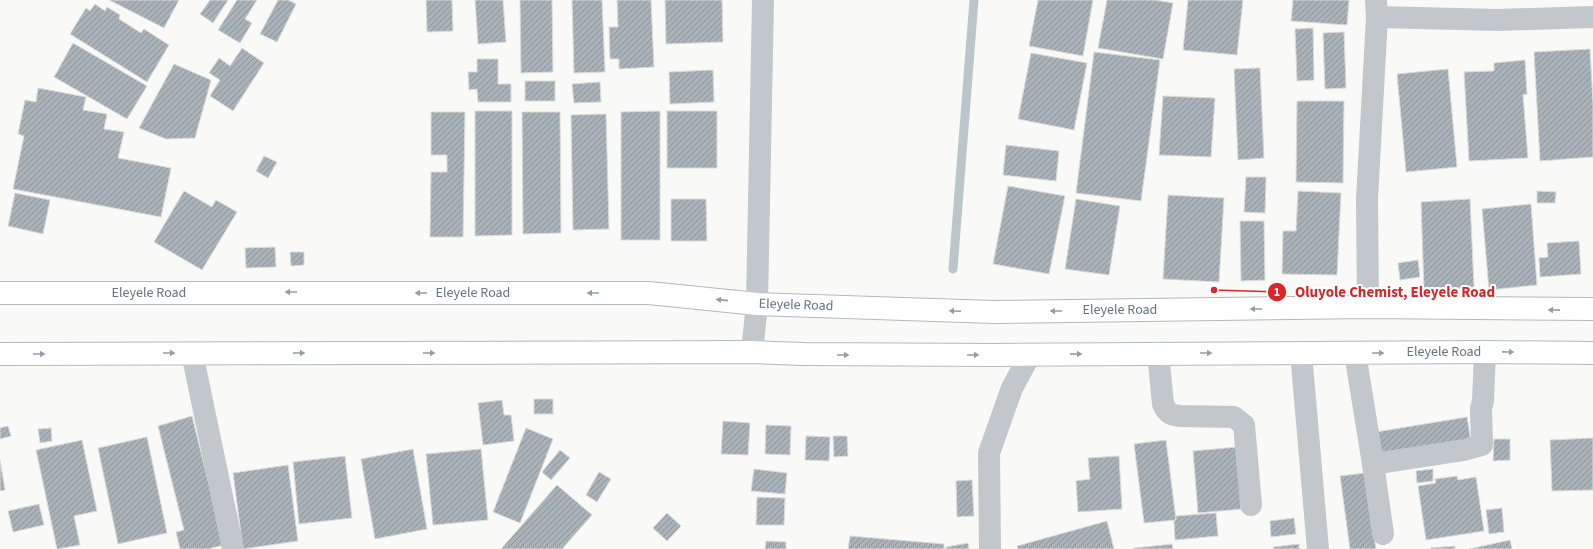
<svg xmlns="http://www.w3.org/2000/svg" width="1593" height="549" viewBox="0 0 1593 549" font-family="'Source Sans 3',sans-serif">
  <defs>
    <pattern id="building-hatch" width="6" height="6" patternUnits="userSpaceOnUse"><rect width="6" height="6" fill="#a9b2b8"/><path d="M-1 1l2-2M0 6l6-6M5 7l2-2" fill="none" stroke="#8d959b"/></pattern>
  </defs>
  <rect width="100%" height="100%" fill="#f9f9f7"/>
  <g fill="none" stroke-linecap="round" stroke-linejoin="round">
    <polyline stroke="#bac6ca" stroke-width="9" points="953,269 974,0"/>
  </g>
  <g fill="url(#building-hatch)" stroke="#dbdbd9">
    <polygon points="109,0 179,0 164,28"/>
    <polygon points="210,0 228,0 213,23 200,14"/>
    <polygon points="237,0 257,0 245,19 252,23 240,43 218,30"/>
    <polygon points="278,0 288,0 296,4 277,42 260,34"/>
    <polygon points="426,0 452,0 453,31 427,32"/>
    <polygon points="475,0 503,0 506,42 478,44"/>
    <polygon points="520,0 552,0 553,72 521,73"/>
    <polygon points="572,0 602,0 605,72 574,73"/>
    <polygon points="617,0 651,0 654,67 619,69 619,59 610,59 609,27 618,27"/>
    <polygon points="665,0 722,0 723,42 666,44"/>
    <polygon points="1038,0 1093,0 1083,56 1029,46"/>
    <polygon points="1107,0 1155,0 1173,3 1163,59 1098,48"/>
    <polygon points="1188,0 1243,0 1237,55 1183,50"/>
    <polygon points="1293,0 1349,0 1347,25 1291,21"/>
    <polygon points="95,4 105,11 107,7 120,15 119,19 141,33 144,29 169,45 147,82 70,34 86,8 90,11"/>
    <polygon points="1313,28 1314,80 1297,81 1295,29"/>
    <polygon points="1344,32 1346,88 1325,89 1323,33"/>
    <polygon points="73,43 147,86 127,119 54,77"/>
    <polygon points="242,48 264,63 233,111 210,96 220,80 209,73 219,58 230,66"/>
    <polygon points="1590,49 1593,103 1593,157 1540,161 1534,52"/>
    <polygon points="1094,52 1160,60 1141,201 1076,193"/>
    <polygon points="1031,53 1087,63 1074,130 1018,119"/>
    <polygon points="477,59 498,59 498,84 511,84 511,102 478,102 477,89 469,90 468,72 477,72"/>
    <polygon points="1525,60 1527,94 1523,95 1528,158 1469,161 1464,72 1494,71 1494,63"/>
    <polygon points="174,64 211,80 195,138 166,139 139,128"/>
    <polygon points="1260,68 1264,158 1238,160 1234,69"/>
    <polygon points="1448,69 1457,167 1406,172 1397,74"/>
    <polygon points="713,70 714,102 670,104 669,72"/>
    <rect x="525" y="81" width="30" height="20"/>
    <polygon points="600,82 601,102 574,103 572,84"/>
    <polygon points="38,88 86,97 83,110 107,114 104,129 124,132 118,158 171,168 161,217 13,189 24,136 18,134 25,100 36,102"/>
    <polygon points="1163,96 1215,98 1211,157 1159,155"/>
    <polygon points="1297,101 1344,101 1343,183 1296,182"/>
    <polygon points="475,111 512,111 512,235 475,236"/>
    <polygon points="660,111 660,240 621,240 621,112"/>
    <rect x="667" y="111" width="50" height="57"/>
    <polygon points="431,112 465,112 463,237 430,237 431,172 447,172 447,155 431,155"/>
    <polygon points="522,112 560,112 561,233 523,234"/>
    <polygon points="606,114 609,229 573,230 571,115"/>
    <polygon points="1006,145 1059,151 1056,181 1003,175"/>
    <polygon points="264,156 277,162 268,178 256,171"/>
    <polygon points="1246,177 1266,177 1265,213 1244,212"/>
    <polygon points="1008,186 1065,196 1049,274 993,264"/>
    <polygon points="184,191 212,207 216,200 237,212 202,270 154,242"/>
    <polygon points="1298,191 1341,193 1337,275 1282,274 1283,231 1296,231"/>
    <polygon points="1537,191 1556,192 1555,203 1537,203"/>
    <polygon points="15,193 50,200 43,234 8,226"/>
    <polygon points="1168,195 1224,198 1219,282 1163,279"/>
    <polygon points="671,199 706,199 707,241 671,241"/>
    <polygon points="1076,199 1120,206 1109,275 1065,269"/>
    <polygon points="1470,199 1474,287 1424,290 1421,202"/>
    <polygon points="1531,204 1537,285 1489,290 1482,209"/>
    <polygon points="1240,221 1264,221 1265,280 1241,281"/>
    <polygon points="1579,241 1581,274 1540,277 1539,258 1548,257 1547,243"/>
    <polygon points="275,247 276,267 246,268 245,248"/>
    <polygon points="290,252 304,252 304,265 291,266"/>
    <polygon points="1418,260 1420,277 1400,280 1398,263"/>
    <rect x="534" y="399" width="19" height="15"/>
    <polygon points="502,400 504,415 511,415 514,441 483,445 478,403"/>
    <polygon points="192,416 224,545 208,549 180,549 176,532 184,530 158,426"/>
    <polygon points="1467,417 1471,442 1381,457 1376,432"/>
    <polygon points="723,421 750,423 748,455 721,454"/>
    <polygon points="766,425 791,426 790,455 765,454"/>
    <polygon points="8,426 11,436 0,439 0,428"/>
    <polygon points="51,428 52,441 40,443 38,429"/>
    <polygon points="526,428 553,439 520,523 493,512"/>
    <polygon points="806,436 830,437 829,461 805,460"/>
    <polygon points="833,436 847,436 848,456 834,457"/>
    <polygon points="147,437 167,533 118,544 98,448"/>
    <polygon points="1593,438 1593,490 1552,491 1550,440"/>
    <polygon points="1494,439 1510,439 1510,460 1493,461"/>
    <polygon points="82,440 97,511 74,516 80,545 57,549 36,450"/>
    <polygon points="1166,440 1176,520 1144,523 1134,444"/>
    <polygon points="1237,447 1242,509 1198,513 1193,451"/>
    <polygon points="413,449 427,529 375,539 361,459"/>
    <polygon points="481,449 488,520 433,525 426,454"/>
    <polygon points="560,450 570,458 551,480 542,472"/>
    <polygon points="345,456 352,518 299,524 293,462"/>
    <polygon points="1119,456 1122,509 1078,512 1076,481 1090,479 1088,458"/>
    <polygon points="0,460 5,490 0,491"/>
    <polygon points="288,465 298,541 243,549 233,473"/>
    <polygon points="754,469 787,473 785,494 751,491"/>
    <polygon points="1433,469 1433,481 1417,483 1416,471"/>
    <polygon points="599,472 611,479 597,502 586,495"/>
    <polygon points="1365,473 1376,549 1350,549 1340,476"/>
    <polygon points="1457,476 1458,480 1476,477 1484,531 1426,540 1418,486 1436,483 1435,479"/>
    <polygon points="972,480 974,516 957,517 956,481"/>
    <polygon points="557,485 592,515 562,549 501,549"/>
    <polygon points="757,497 785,498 784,525 756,525"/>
    <polygon points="39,504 44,525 13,532 8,511"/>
    <polygon points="1502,508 1504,532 1489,534 1486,510"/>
    <polygon points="667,513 681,526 667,541 653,528"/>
    <polygon points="1216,513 1218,536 1175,540 1174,520 1176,520 1176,516"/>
    <polygon points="1294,518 1296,534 1271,537 1270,521"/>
    <polygon points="1107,521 1114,549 1018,549 1017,546"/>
    <polygon points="850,536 944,544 944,549 848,549"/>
    <polygon points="1510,540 1512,549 1469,549"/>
    <polygon points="766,541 786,542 786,549 765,549"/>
    <polygon points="968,543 969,549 946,549 946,547"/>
    <polygon points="1172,544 1173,549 1134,549 1134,548"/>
    <polygon points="1299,544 1299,549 1274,549 1273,547"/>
    <polygon points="1455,546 1455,549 1431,549 1430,548"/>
  </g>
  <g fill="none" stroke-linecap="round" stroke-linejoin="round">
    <defs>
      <g id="major">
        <polyline points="0,293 649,293 757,304 994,312 1368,307 1593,309"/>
        <polyline points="0,354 752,352 804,354 995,355 1485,352 1593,353"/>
      </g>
    </defs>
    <use href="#major" stroke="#b4b9bd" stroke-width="24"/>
    <g stroke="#c2c7cb" stroke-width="22">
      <polyline points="1377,17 1498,20 1593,17"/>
      <polyline points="1368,307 1367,199 1377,17 1376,0"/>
      <polyline points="752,352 757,304 763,0"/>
      <polyline points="192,353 233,549"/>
      <path d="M1158 353 1163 404C1167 413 1171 415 1180 416L1234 417 1244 425 1251 505"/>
      <polyline points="1301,353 1318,549"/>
      <polyline points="1355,353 1373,464 1383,534"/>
      <polyline points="1373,464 1464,450 1482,445 1481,408 1483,401 1485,352"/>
      <polyline points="990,549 989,453 1012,388 1030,355"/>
    </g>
    <use href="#major" stroke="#fff" stroke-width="22"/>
  </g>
  <defs><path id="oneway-solid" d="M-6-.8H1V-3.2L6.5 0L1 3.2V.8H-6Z"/></defs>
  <g fill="#929ea8">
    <use href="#oneway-solid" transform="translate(291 292) rotate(-180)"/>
    <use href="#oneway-solid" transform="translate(421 293) rotate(-180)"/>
    <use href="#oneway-solid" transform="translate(593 293) rotate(-180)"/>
    <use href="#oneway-solid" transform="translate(722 300) rotate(-174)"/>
    <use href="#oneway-solid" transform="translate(1256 309) rotate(180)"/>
    <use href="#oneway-solid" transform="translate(1554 310) rotate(-179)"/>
    <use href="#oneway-solid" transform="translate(955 311) rotate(-178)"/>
    <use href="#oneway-solid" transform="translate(1056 311) rotate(180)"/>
    <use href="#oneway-solid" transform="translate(1508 352) rotate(1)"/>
    <use href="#oneway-solid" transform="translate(169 353)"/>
    <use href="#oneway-solid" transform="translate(299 353)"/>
    <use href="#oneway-solid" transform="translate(429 353)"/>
    <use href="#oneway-solid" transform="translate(1206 353)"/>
    <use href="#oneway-solid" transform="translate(1378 353)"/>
    <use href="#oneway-solid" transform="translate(39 354)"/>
    <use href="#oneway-solid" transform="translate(1076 354) rotate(-1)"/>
    <use href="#oneway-solid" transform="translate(843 355)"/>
    <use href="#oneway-solid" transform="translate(973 355)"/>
  </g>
  <g text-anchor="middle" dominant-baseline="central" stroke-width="4" stroke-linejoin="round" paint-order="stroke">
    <g font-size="14" fill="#647582" stroke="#fff">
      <text x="149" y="293">Eleyele Road</text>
      <text x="473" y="293">Eleyele Road</text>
      <text transform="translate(796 305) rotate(2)">Eleyele Road</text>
      <text x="1120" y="310">Eleyele Road</text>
      <text x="1444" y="352">Eleyele Road</text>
    </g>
  </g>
  <path fill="none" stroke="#d62828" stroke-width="1.5" d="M1214 290L1277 292"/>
  <g fill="#d62828" stroke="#fff" stroke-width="1.5">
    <circle cx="1214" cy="290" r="4"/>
    <circle cx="1277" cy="292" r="10"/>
  </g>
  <g font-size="12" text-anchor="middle" font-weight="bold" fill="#fff">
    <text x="1277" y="296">1</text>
  </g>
  <g font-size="15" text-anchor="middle" font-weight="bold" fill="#d62828" stroke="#fff" stroke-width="4" stroke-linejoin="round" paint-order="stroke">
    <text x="1395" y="297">Oluyole Chemist, Eleyele Road</text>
  </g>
</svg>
